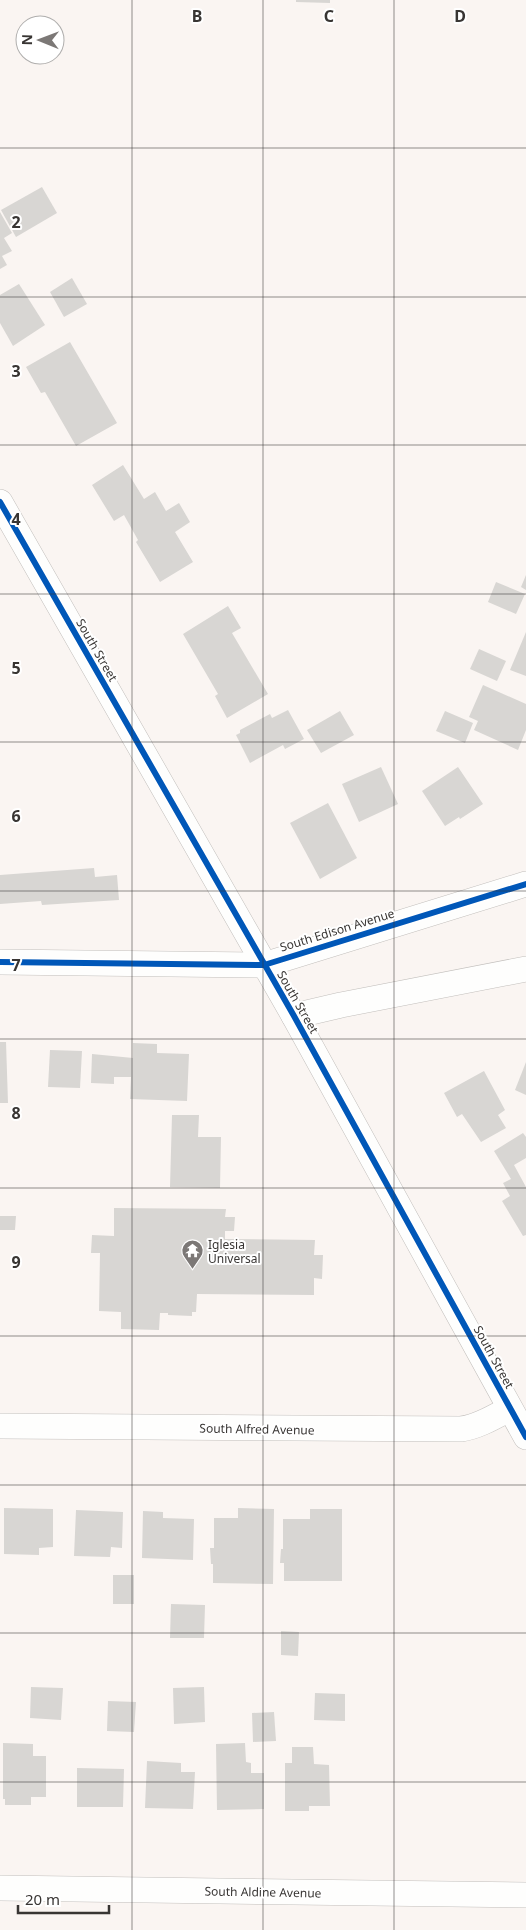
<svg xmlns="http://www.w3.org/2000/svg" width="526" height="1930" viewBox="0 0 526 1930" font-family="'Noto Sans',sans-serif">
  <rect width="100%" height="100%" fill="#faf5f2"/>
  <g fill="#d8d6d3">
    <polygon points="296,0 330,0 330,3 296,2"/>
    <polygon points="42,187 57,213 16,237 1,210"/>
    <polygon points="0,212 12,233 4,238 12,251 2,256 7,265 0,269"/>
    <polygon points="72,278 87,304 64,317 50,292"/>
    <polygon points="19,284 45,325 13,346 0,323 0,295"/>
    <polygon points="70,342 117,423 76,446 45,392 41,393 26,367"/>
    <polygon points="123,465 144,499 155,492 166,511 179,503 190,522 175,532 193,562 160,582 136,542 138,540 124,515 114,521 92,485"/>
    <polygon points="526,575 526,590 521,587"/>
    <polygon points="496,582 525,594 516,614 488,602"/>
    <polygon points="228,606 241,628 232,633 268,694 227,718 215,696 218,694 183,634"/>
    <polygon points="526,632 526,676 510,670"/>
    <polygon points="479,649 506,661 497,681 470,669"/>
    <polygon points="483,685 526,704 526,730 518,750 474,730 478,721 469,717"/>
    <polygon points="288,710 304,739 285,749 283,745 250,763 236,735 240,733 240,730 270,714 272,718"/>
    <polygon points="340,711 354,735 321,753 307,730"/>
    <polygon points="445,711 473,723 465,743 436,731"/>
    <polygon points="381,767 398,804 359,822 342,784"/>
    <polygon points="458,767 483,804 460,819 459,817 445,826 422,791"/>
    <polygon points="328,803 357,858 320,879 290,823"/>
    <polygon points="94,868 95,877 117,875 119,900 42,905 41,901 0,904 0,875"/>
    <polygon points="0,1042 6,1042 8,1103 0,1103"/>
    <polygon points="133,1043 157,1044 157,1053 189,1054 187,1101 130,1099 131,1077 114,1077 114,1084 91,1083 92,1054 133,1058"/>
    <polygon points="50,1050 82,1051 80,1088 48,1087"/>
    <polygon points="526,1062 526,1095 515,1090"/>
    <polygon points="484,1071 505,1110 498,1115 506,1128 481,1142 462,1114 457,1117 444,1093"/>
    <polygon points="172,1115 199,1115 198,1137 221,1137 220,1188 170,1187"/>
    <polygon points="523,1133 526,1137 526,1158 514,1165 526,1187 526,1235 523,1236 502,1201 510,1196 503,1183 511,1179 494,1151"/>
    <polygon points="114,1208 226,1209 225,1217 235,1217 234,1231 225,1231 225,1239 315,1240 314,1255 323,1255 322,1279 314,1278 314,1295 197,1294 196,1312 192,1312 192,1316 168,1315 168,1313 160,1313 159,1330 121,1329 121,1312 99,1311 100,1253 91,1253 92,1235 114,1236"/>
    <polygon points="0,1216 16,1216 15,1230 0,1230"/>
    <polygon points="4,1508 53,1509 53,1547 39,1548 39,1555 4,1554"/>
    <polygon points="238,1508 274,1509 273,1584 213,1583 213,1564 211,1564 210,1548 214,1548 214,1518 238,1518"/>
    <polygon points="310,1509 342,1509 342,1581 284,1581 284,1563 280,1563 281,1549 283,1549 283,1519 310,1519"/>
    <polygon points="76,1510 123,1512 122,1548 111,1547 110,1557 74,1556"/>
    <polygon points="143,1511 163,1512 163,1518 194,1519 193,1560 142,1558"/>
    <rect x="113" y="1575" width="21" height="29"/>
    <polygon points="171,1604 205,1605 204,1638 170,1638"/>
    <polygon points="281,1631 299,1632 298,1656 281,1655"/>
    <polygon points="31,1687 63,1688 61,1720 30,1718"/>
    <polygon points="204,1687 205,1722 174,1724 173,1688"/>
    <polygon points="315,1693 345,1694 345,1721 314,1720"/>
    <polygon points="108,1701 136,1702 134,1732 107,1731"/>
    <polygon points="274,1712 276,1741 253,1742 252,1713"/>
    <polygon points="3,1743 33,1744 33,1756 46,1756 46,1797 31,1797 31,1805 5,1805 5,1799 3,1799"/>
    <polygon points="245,1743 246,1762 251,1763 251,1773 264,1773 264,1809 217,1810 216,1744"/>
    <polygon points="292,1747 313,1747 314,1764 329,1765 330,1806 309,1806 309,1811 285,1811 285,1763 292,1763"/>
    <polygon points="147,1761 181,1763 181,1772 195,1772 193,1809 145,1808"/>
    <polygon points="77,1768 124,1769 123,1807 77,1807"/>
  </g>
  <g fill="none" stroke-linecap="round" stroke-linejoin="round">
    <defs>
      <g id="minor">
        <polyline points="0,502 294,1016 526,1437"/>
        <polyline points="0,962 264,965 526,884"/>
        <polyline points="294,1016 341,1005 526,969"/>
        <path d="M0 1426 461 1429C477 1427 494 1417 509 1409"/>
        <polyline points="0,1888 526,1895"/>
      </g>
    </defs>
    <use href="#minor" stroke="#c2bfbc" stroke-width="26"/>
    <use href="#minor" stroke="#fefefd" stroke-width="25"/>
    <defs>
      <g id="cycleway">
        <polyline points="0,502 294,1016 526,1437"/>
        <polyline points="0,962 264,965 526,884"/>
      </g>
    </defs>
    <use href="#cycleway" stroke="#fff" stroke-width="9"/>
    <use href="#cycleway" stroke="#0057b8" stroke-width="6"/>
  </g>
  <path fill="none" stroke="#383533" stroke-width="1" stroke-opacity="0.55" d="M132 0V1930M263 0V1930M394 0V1930M0 148H526M0 297H526M0 445H526M0 594H526M0 742H526M0 891H526M0 1039H526M0 1188H526M0 1336H526M0 1485H526M0 1633H526M0 1782H526"/>
  <defs>
    <symbol id="temple-pin" viewBox="-11 -11 22 30"><path d="M0 17L-7.5 6A9.5 9.5 0 1 1 7.5 6Z" fill="#7c7876" stroke="#fff"/><path d="M0-6L5-2H3V0L6.5 2.5H4V6H1.5V3h-3V6H-4V2.5H-6.5L-3 0V-2H-5Z" fill="#fff"/></symbol>
  </defs>
  <g fill-rule="evenodd">
    <use href="#temple-pin" x="180" y="1238" width="25" height="34"/>
  </g>
  <g text-anchor="middle" dominant-baseline="central" stroke-width="4" stroke-linejoin="round" paint-order="stroke">
    <g font-size="12" fill="#383533" stroke="#fff">
      <text transform="translate(97 650) rotate(60)">South Street</text>
      <text transform="translate(337 930) rotate(-17)">South Edison Avenue</text>
      <text transform="translate(298 1002) rotate(60)">South Street</text>
      <text transform="translate(494 1357) rotate(61)">South Street</text>
      <text transform="translate(257 1429) rotate(1)">South Alfred Avenue</text>
      <text transform="translate(263 1892) rotate(1)">South Aldine Avenue</text>
    </g>
    <g font-size="12" fill="#383533" stroke="#fff" text-anchor="start">
      <text x="208" y="1244">Iglesia<tspan x="208" dy="14">Universal</tspan></text>
    </g>
  </g>
  <g font-size="16" text-anchor="middle" font-weight="bold" fill="#383533" stroke="#fff" stroke-width="4" stroke-linejoin="round" paint-order="stroke">
    <text x="197" y="22">B</text>
    <text x="329" y="22">C</text>
    <text x="460" y="22">D</text>
    <text x="16" y="228">2</text>
    <text x="16" y="377">3</text>
    <text x="16" y="525">4</text>
    <text x="16" y="674">5</text>
    <text x="16" y="822">6</text>
    <text x="16" y="971">7</text>
    <text x="16" y="1119">8</text>
    <text x="16" y="1268">9</text>
  </g>
  <g transform="translate(40 40) rotate(271)"><circle r="24" fill="#ffffff" stroke="#afaead"/>
  <path d="M0-4L9 19L0 12L-9 19Z" fill="#7c7876"/>
  <text y="-8" font-size="14" font-weight="bold" text-anchor="middle" fill="#383533">N</text>
  </g>
  <path d="M18 1905v8h91v-8" fill="none" stroke="#383533" stroke-width="2.5"/>
  <text x="25" y="1905" font-size="15" fill="#383533" stroke="#ffffff" stroke-width="4" paint-order="stroke">20 m</text>
</svg>
